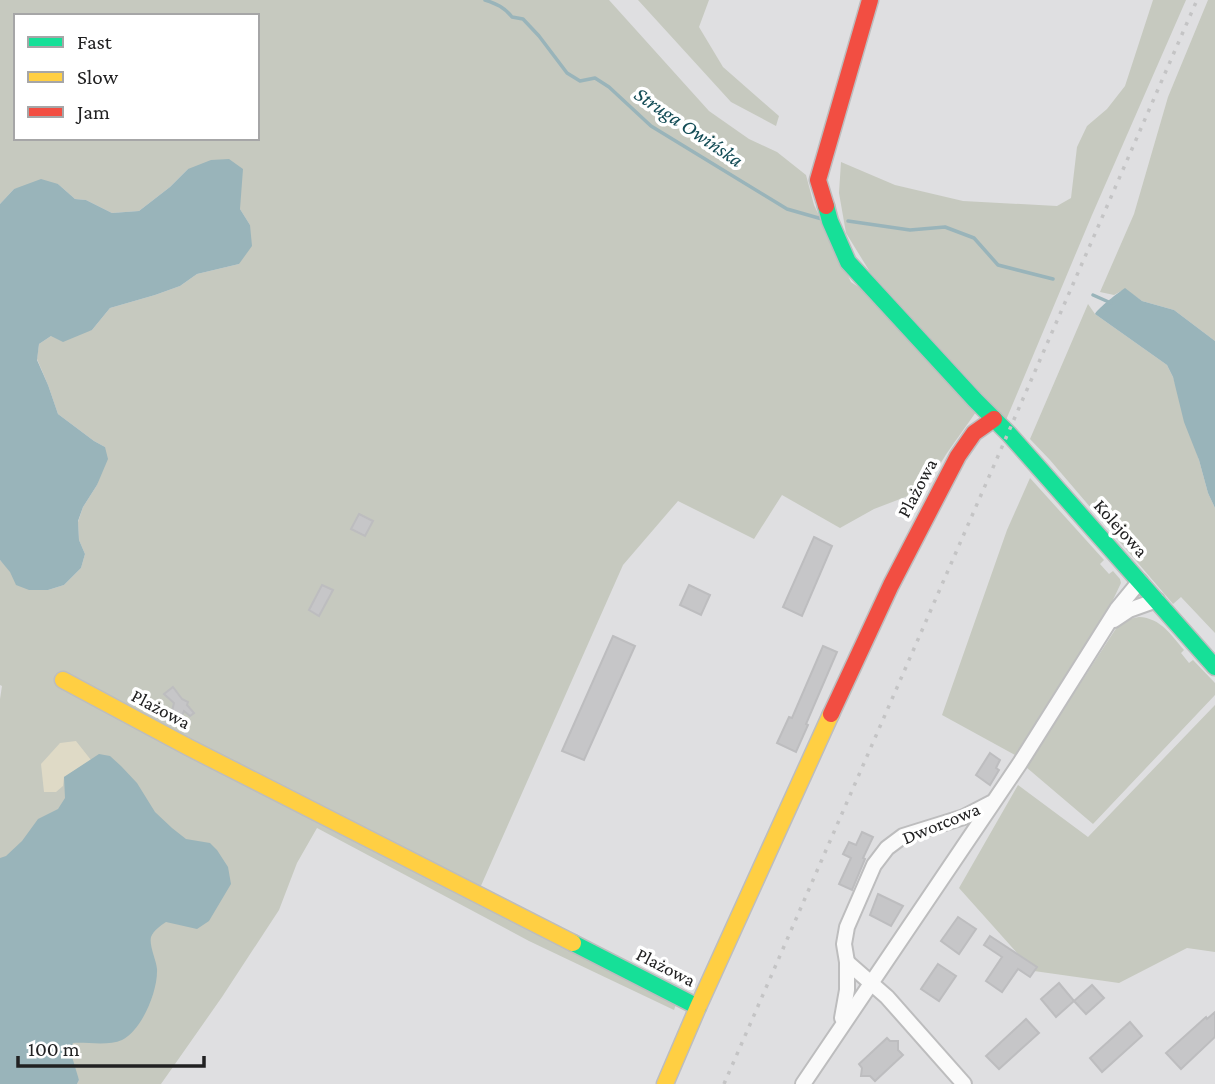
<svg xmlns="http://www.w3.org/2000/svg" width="1215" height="1084" viewBox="0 0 1215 1084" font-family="'Crimson Pro',serif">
  <rect width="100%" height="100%" fill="#dfdfe1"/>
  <g fill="#c6c9bf" fill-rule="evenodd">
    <path d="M0 0H609L709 111 749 139 777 152 806 175 814 205 851 282 869 294 976 412 947 453 930 480 921 491 874 509 840 528 782 495 754 539 678 501 623 565 480 888 681 990 674 1010 529 941 317 828 297 863 279 910 222 997 161 1084H77L79 1080 0 940V699L2 686 0 685V560L11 572 48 590 64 585 81 568 85 554 79 540 78 522 83 507 97 485 105 447 94 441 58 414 48 385 37 359 39 344 51 336 92 330 110 308 155 295 180 286 197 274 239 264 250 225 240 209V195L188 169 170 187 139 211 112 213 86 200 75 199 58 184 14 189 0 204ZM16 16H257V138H16Z"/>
    <polygon points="638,0 709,0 699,27 723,67 779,116 776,126 731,102"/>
    <polygon points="1153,0 1186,0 1092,215 1006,420 870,272 846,233 839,193 841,162 895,185 963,201 1057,206 1071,198 1077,147 1087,126 1107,109 1125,86"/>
    <polygon points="1208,0 1215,0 1215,341 1174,310 1142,301 1125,289 1114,295 1100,292 1134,214 1168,97"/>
    <polygon points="1088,304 1095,314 1167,365 1173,377 1199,460 1208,493 1215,508 1215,633 1181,597 1173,604 1050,460 1030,439"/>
    <polygon points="1030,478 1104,560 1100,564 1109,574 1113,571 1120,579 1121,583 1112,602 1015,755 942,715 1007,530"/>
    <path d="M1139 617C1161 618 1171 635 1184 650L1181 653 1189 663 1193 660 1215 683V695L1093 824 1026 767 1115 630C1122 621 1128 619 1139 617Z"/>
    <polygon points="1215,705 1215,952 1187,948 1119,983 1034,971 1036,967 1018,954 959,888 1018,785 1088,837"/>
  </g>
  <polygon fill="#dfdac6" points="76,741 91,760 64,777 63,786 56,792 44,792 41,764 60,743"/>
  <g fill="#99b4ba">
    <polygon points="229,159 243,169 240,209 250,225 252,246 239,264 197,274 180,286 155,295 110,308 92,330 63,342 51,336 39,344 37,360 48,385 58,414 94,441 105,447 108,459 97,485 83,507 78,521 79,540 85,554 81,568 64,585 48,590 29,590 16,585 10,572 0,560 0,204 14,189 41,179 58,184 75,199 86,200 112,213 139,211 170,187 188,169 211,160"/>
    <path d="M1125 288 1142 301 1174 310 1215 341V508L1208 493 1199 460 1184 422 1173 377 1167 365 1095 314C1099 307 1118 293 1125 288Z"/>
    <path d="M99 754 110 756 121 766 137 783 155 812 172 828 186 839 210 843 217 850 228 867 231 884 209 921 197 929 166 922C160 926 154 930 151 937 149 946 156 959 157 969 158 991 142 1030 122 1040 109 1046 87 1042 73 1043L70 1050 79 1080 77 1084H0V858L6 856 22 841 38 819 58 809 65 798 64 777Z"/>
  </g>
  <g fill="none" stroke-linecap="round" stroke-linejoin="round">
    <g stroke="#99b4ba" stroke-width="3.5">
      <path d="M485 0C497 4 504 7 512 17L523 19 539 36 567 73 580 81 595 78 609 87 651 126 787 209 822 219"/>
      <polyline points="848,221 910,230 945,227 974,238 998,265 1053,279"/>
      <polyline points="1093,295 1111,303"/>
    </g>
  </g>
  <g fill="#c6c6c8" stroke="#bdbdbf" stroke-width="2">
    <polygon points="359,514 373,521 365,536 351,529"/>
    <polygon points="814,537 832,546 802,616 783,607"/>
    <polygon points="322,585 333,590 319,616 309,610"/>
    <polygon points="689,585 710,595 701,615 680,605"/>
    <polygon points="613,636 635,646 584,760 562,751"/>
    <polygon points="823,646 837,652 806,724 808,725 796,752 777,743 789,717 792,718"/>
    <polygon points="173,687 182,699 188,702 187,705 194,713 190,716 184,711 180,720 171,715 174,703 164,694"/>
    <polygon points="990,753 1000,760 996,768 999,770 990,785 976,775"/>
    <polygon points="862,832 873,837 863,858 865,859 852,890 839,884 851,858 843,854 849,842 856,845"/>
    <polygon points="878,894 903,906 891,926 870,915"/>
    <polygon points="958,917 976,929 959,954 941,941"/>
    <polygon points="990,936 1037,967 1030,977 1018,969 1002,992 986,981 1002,957 984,945"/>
    <polygon points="938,964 956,976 939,1001 921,989"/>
    <polygon points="1059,983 1074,1001 1056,1017 1041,999"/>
    <polygon points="1092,985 1104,998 1086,1014 1074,1001"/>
    <polygon points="1215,1012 1215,1037 1181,1069 1166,1053 1206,1017 1207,1019"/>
    <polygon points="1026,1019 1039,1033 999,1069 986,1056"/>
    <polygon points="1130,1022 1142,1036 1102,1072 1090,1058"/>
    <polygon points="887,1038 890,1041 898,1041 898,1050 903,1055 875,1081 870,1076 861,1076 862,1068 859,1064"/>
  </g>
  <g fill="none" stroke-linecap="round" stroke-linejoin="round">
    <defs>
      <g id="street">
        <polyline points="1114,620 1129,610 1157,600"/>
        <polyline points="847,962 887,997 964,1084"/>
        <polyline points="842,1018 847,990 847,962 844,944 847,927 874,865 887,848 903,836 964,817 991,803"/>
        <polyline points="803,1084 1020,763 1117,609 1140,581"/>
      </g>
      <g id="fast">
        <polyline points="826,206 830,221 848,262 975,400 1009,434 1215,667"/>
        <polyline points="573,943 698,1007"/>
      </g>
      <g id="slow">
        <polyline points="63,680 188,747 573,943"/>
        <polyline points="665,1084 698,1007 831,714"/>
      </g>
      <g id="jam">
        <polyline points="826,206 818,180 870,0"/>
        <polyline points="831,714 891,585 958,456 974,433 994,419"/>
      </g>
    </defs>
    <use href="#street" stroke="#bdbdbe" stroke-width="18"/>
    <use href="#fast" stroke="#bdbdbe" stroke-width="19"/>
    <use href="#slow" stroke="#bdbdbe" stroke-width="19"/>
    <use href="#jam" stroke="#bdbdbe" stroke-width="19"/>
    <use href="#street" stroke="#fafafa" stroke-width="14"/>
    <use href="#fast" stroke="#16e098" stroke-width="16"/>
    <use href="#slow" stroke="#ffcf43" stroke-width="16"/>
    <use href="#jam" stroke="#f24e42" stroke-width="16"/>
    <polyline stroke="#c4c4c5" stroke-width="3.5" stroke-dasharray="3.5 7" stroke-linecap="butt" points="724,1084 1197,0"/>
  </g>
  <g text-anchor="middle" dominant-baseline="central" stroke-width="7" stroke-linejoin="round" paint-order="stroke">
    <g font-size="19" fill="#212122" stroke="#fff">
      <text transform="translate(917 488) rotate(-62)">Plażowa</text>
      <text transform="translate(1121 528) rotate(48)">Kolejowa</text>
      <text transform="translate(161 709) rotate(28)">Plażowa</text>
      <text transform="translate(941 823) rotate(-22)">Dworcowa</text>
      <text transform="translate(666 967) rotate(27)">Plażowa</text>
    </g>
    <g font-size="21" font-style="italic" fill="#134c56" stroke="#fff">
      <text transform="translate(689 127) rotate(34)">Struga Owińska</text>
    </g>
  </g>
  <rect x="14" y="14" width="245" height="126" fill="#ffffff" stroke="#a6a6a7" stroke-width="2"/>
  <rect x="28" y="37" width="35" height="10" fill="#16e098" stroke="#a6a6a7" stroke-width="2"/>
  <text x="77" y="49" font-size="21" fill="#212122">Fast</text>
  <rect x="28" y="72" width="35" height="10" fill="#ffcf43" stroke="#a6a6a7" stroke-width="2"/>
  <text x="77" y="84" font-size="21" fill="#212122">Slow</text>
  <rect x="28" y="107" width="35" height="10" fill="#f24e42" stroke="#a6a6a7" stroke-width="2"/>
  <text x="77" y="119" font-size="21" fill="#212122">Jam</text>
  <path d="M18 1056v10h186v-10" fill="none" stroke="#212122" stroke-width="3.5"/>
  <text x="28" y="1056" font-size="21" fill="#212122" stroke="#ffffff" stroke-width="5" paint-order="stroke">100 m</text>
</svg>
